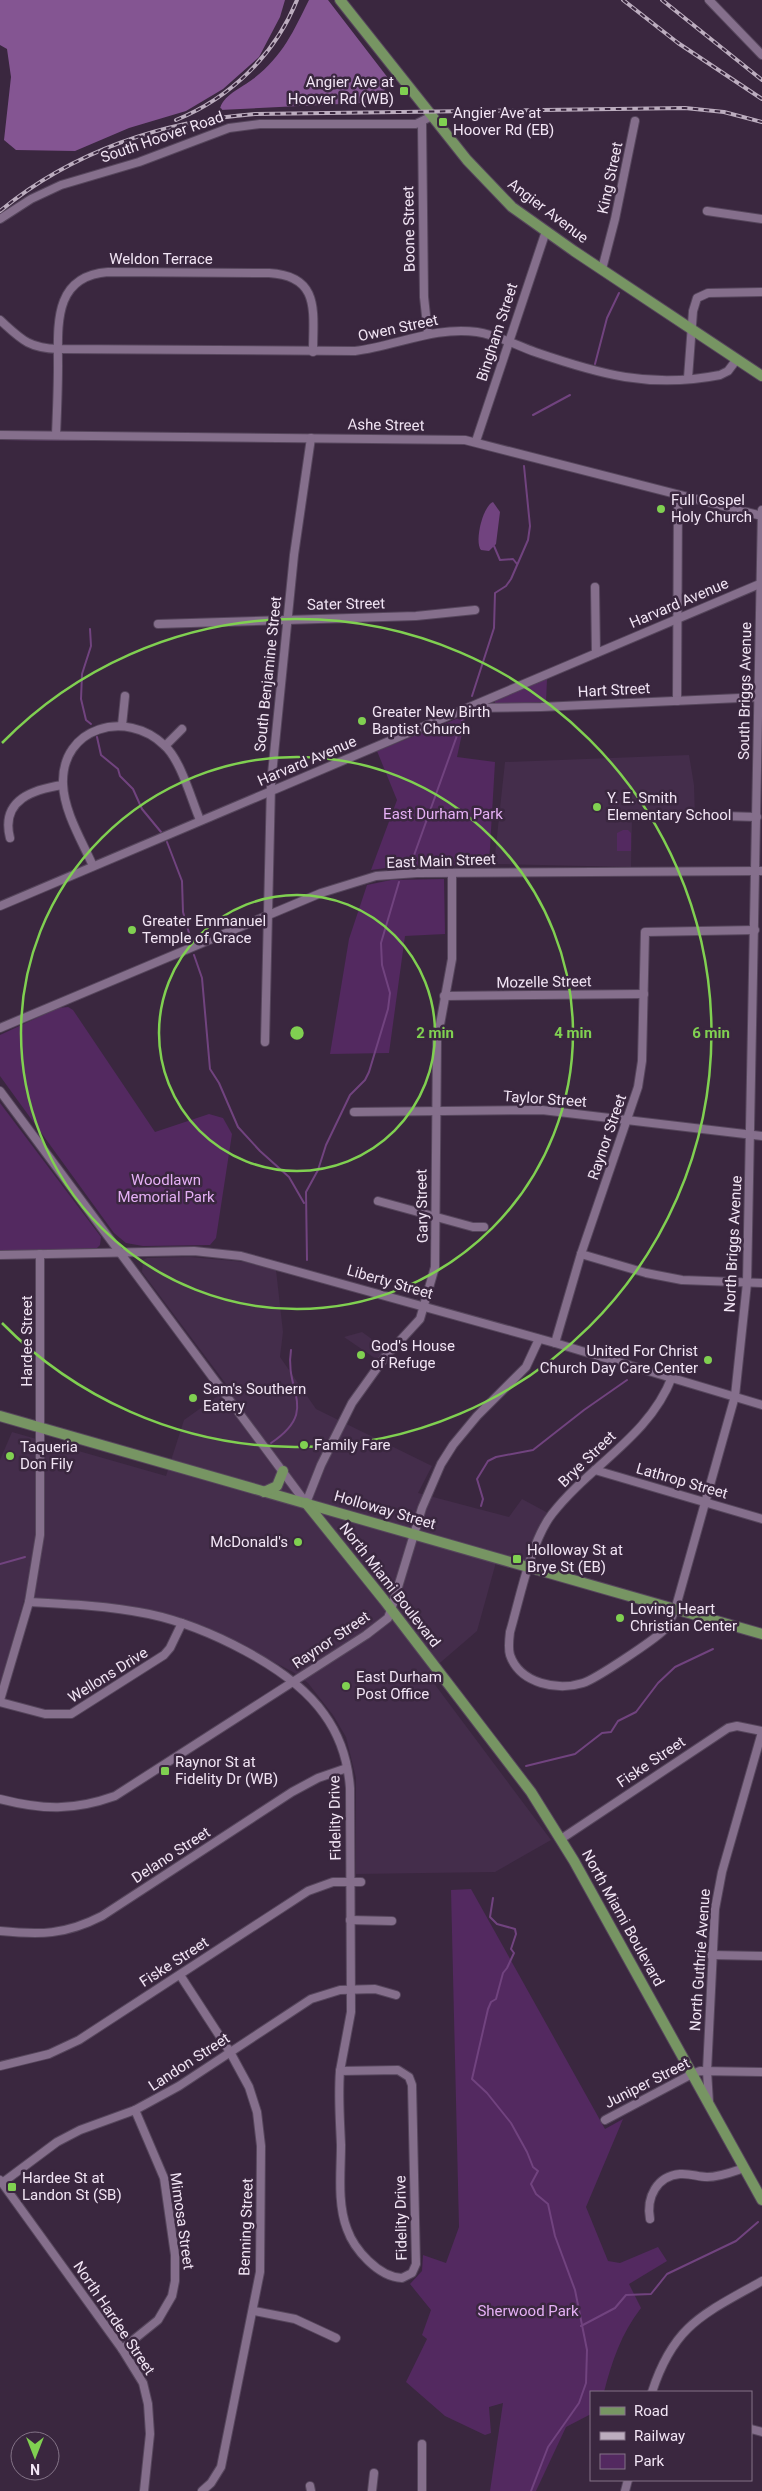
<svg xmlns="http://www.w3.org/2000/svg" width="762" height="2491" viewBox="0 0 762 2491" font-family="Roboto,sans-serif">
  <rect width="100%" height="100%" fill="#3a273f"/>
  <g fill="#442d4b">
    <polygon points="689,755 694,785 695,818 632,819 631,867 494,864 505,762"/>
    <polygon points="190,1257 245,1262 276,1270 283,1332 280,1357 316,1409 432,1466 418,1493 509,1517 522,1499 548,1513 528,1564 498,1555 477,1631 427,1674 551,1840 495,1872 356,1874 356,1778 346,1737 333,1715 308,1683 293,1672 207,1627 152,1611 120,1605 24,1600 0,1685 0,1460 12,1432 166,1476 184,1420 229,1388 142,1272 143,1260 147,1258"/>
    <polygon points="362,1332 387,1350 379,1361 344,1337"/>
  </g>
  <g fill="#532960">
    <polygon points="547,679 546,702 495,705 495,699"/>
    <polygon points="466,715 457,757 495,762 489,865 400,866 371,870 397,800 377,751"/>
    <polygon points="623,830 628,830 631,833 631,851 617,851 617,833"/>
    <polygon points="444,879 445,934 405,936 389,1053 330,1054 349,939 367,885 391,880"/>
    <polygon points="68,1007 73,1010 155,1132 209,1114 223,1118 232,1134 216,1238 210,1245 143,1246 126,1243 114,1233 0,1076 0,1035 58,1008"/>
    <polygon points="0,1103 101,1237 100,1245 97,1248 0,1252"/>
    <path d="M471 1889 605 2129 623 2119 586 2207 608 2261 620 2263 658 2247 667 2261 629 2284 641 2308C621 2334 612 2361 604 2392H591V2414L566 2427 536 2491H490L503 2403 489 2407 491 2433 485 2435 445 2416 406 2382 427 2339 422 2335 431 2310 410 2284 422 2271 423 2255 446 2263 459 2227 451 1890Z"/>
  </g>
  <g fill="#845592">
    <polygon points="0,0 285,0 280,17 259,57 223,89 186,111 129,128 75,151 16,150 4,140 11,77 7,49 0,45"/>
    <path d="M309 0H328L388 78 381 102 220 110C221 96 243 87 253 79 283 56 293 32 309 0Z"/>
  </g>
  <path fill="#71437f" d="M493 502 500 512 496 544 489 551 481 550C474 541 483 506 493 502Z"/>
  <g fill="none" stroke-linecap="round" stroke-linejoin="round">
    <g stroke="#71437f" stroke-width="2">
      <polyline points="595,364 607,318 619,293"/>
      <polyline points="533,415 570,395"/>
      <polyline points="0,439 117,440"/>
      <polyline points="494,546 500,560 513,559 517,564"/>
      <polyline points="90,629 91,646 82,674 81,699 86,720 91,724"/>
      <polyline points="472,696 494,628 495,593 506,586 511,579 528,540 530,526 524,466"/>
      <polyline points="97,737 101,755 118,769 120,776 133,789 142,809 161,832"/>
      <polyline points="167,842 182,881 183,912 191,940"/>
      <polyline points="412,861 464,716"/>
      <polyline points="194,955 202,978 210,1069 219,1083 238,1127 260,1151 289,1177 304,1203"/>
      <polyline points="307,1260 306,1192 318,1170 326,1145 350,1095 365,1080 369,1072 388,1009 390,993 382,965 381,943 399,882"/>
      <path d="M271 1443C320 1410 284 1392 291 1350"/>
      <polyline points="481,1506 483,1499 477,1479 488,1461 496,1457 533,1450 584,1410 627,1380"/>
      <polyline points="0,1564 25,1557"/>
      <polyline points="526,1766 575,1754 602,1733 611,1732 618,1721 636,1712 658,1683 675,1667 713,1649"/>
      <polyline points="493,1898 490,1917 497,1924 515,1929 516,1934 511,1949 514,1953 507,1968 503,1973 496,1999 491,2002 488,2009 472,2079 487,2093 511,2123 527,2152 533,2167 538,2171 531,2184 536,2194 548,2204 555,2236 575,2290 587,2350 586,2383 579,2403 548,2447 531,2491"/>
      <polyline points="581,2326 615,2308 626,2295 651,2294 667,2274 736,2241 758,2222"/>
    </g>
    <defs>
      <g id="minor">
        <polyline points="709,0 762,55"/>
        <polyline points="422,123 424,297 428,334"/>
        <polyline points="707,211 762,219"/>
        <polyline points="0,219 31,199 61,185 139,162 229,128 260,124 416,124 432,116"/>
        <polyline points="602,269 615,219 635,121"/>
        <path d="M0 320C21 339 28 348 58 349L355 351C396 346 435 326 477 332 497 335 516 345 535 352 599 374 650 389 720 375L728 371 737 359"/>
        <polyline points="688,378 693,311 697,298 708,293 762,292"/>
        <polyline points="0,435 465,440 762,516"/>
        <path d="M56 435C57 412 58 389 58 366 58 325 53 276 108 272L269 273C321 276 313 312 313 352"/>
        <polyline points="476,441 546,231"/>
        <polyline points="595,587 596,653"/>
        <polyline points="158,624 416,616 475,610"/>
        <polyline points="677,701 678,495"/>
        <polyline points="469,708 541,707 762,697"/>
        <polyline points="122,725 125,696"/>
        <polyline points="165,746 182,729"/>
        <polyline points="690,815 757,817"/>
        <path d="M10 838C0 799 35 789 63 785"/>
        <path d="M93 866C82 841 64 812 63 784 61 727 126 709 164 745 181 760 191 799 200 820"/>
        <polyline points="0,906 762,583"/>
        <polyline points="444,996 644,994"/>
        <polyline points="0,1028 321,893 376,876 417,873 762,871"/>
        <polyline points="265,1042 271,784 294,555 311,438"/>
        <polyline points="0,1091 306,1503 321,1465 352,1403 385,1357 420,1319 435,1267 437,1041 452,959 452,873"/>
        <polyline points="354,1112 542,1110 762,1136"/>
        <polyline points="378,1201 473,1227 484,1227"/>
        <polyline points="581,1254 646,1273 682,1280 762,1283"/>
        <polyline points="0,1255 194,1251 241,1256 555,1343 762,1405"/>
        <polyline points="555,1343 581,1254 638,1087 642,1061 645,932 755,930"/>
        <path d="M672 1377C649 1437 590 1465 552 1514 531 1541 520 1598 510 1632 509 1640 508 1648 510 1655 520 1684 558 1691 583 1683 596 1679 654 1640 664 1630 669 1624 672 1617 675 1610L735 1396 747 1283 762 510"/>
        <polyline points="595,1470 762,1519"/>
        <path d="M29 1602C69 1604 109 1606 149 1614 205 1626 291 1667 324 1714 340 1736 348 1761 350 1788L351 2012 340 2071"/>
        <polyline points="0,1700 29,1602 40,1535 40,1254"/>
        <polyline points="0,1702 45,1714 71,1714 164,1655 170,1648 182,1623"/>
        <path d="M0 1799C43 1810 73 1811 115 1796L366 1635 388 1618 391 1610 422 1508 441 1464 453 1445 477 1416 526 1367 539 1339"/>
        <polyline points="561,1839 728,1728 737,1726 762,1731"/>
        <polyline points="350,1920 392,1921"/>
        <path d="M0 1931C40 1935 65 1935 102 1916L292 1792 318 1778 347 1768"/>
        <polyline points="711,1955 762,1956"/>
        <polyline points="180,1975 230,2052 249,2087 257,2112 261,2146 260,2272 221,2467 211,2483 202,2491"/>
        <polyline points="0,2066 49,2054 79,2040 308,1891 333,1882 361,1882"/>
        <path d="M398 2070 409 2077 412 2085 416 2264 412 2273 402 2278C378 2277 354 2249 347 2229 337 2203 341 2171 341 2145 340 2120 338 2096 340 2071Z"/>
        <polyline points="709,2103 707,2071 715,1909 722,1872 762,1732"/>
        <polyline points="605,2120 692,2074 700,2071 762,2072"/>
        <polyline points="0,2180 122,2349 143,2383 148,2404 150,2434 144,2491"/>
        <polyline points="2,2183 57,2142 80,2130 135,2110 179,2086 311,1999 340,1990 375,1989 396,1995"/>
        <path d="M650 2219C646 2197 657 2176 680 2174 690 2173 698 2177 707 2177 720 2177 732 2172 744 2168"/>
        <polyline points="254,2311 295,2319 336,2338"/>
        <polyline points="122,2349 158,2320 172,2296 175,2281 175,2255 164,2178 135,2110"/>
        <path d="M652 2392C674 2324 704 2314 762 2281"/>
        <polyline points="751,2429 762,2432"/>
        <polyline points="310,2486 311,2491"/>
        <polyline points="372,2491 374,2473"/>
        <polyline points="422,2491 422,2444"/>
        <polyline points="625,2491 628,2480"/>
      </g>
      <g id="major">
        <polyline points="340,0 467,160 512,207 574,251 762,376"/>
        <polyline points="0,1416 762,1634"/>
        <polyline points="264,1492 277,1486 283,1471"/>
        <polyline points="306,1503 384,1600 531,1792 574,1861 762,2200"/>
      </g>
    </defs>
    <use href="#minor" stroke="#56465c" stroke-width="10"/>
    <use href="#major" stroke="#56465c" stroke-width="12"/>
    <use href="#minor" stroke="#856f8c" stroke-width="8"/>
    <use href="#major" stroke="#779563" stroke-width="10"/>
    <defs>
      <g id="rail">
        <polyline points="623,0 678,43 762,99"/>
        <polyline points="662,0 762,80"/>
        <path d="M176 120C230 98 275 55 297 0"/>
        <path d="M0 211C73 151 163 121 255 114L685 108 724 112 762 122"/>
      </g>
    </defs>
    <use href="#rail" stroke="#bcadbf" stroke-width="4"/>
    <use href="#rail" stroke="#3a273f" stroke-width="2" stroke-dasharray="5.5" stroke-linecap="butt"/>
  </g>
  <g fill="none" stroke="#80d051" stroke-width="2.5">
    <circle cx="297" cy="1033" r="138"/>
    <circle cx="297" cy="1033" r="276"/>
    <path d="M2 743A414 414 0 1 1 2 1323"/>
  </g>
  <g fill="#80d051" stroke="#3a273f" stroke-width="2">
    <rect x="399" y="86" width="10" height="10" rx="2.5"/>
    <rect x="438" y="117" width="10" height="10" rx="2.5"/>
    <circle cx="661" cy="509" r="5"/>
    <circle cx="362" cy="721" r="5"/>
    <circle cx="597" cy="807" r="5"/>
    <circle cx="132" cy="930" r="5"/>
    <circle cx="361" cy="1355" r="5"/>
    <circle cx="708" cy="1360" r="5"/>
    <circle cx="193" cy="1398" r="5"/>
    <circle cx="304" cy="1445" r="5"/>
    <circle cx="10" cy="1456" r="5"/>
    <circle cx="298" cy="1542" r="5"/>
    <rect x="512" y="1554" width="10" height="10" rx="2.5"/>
    <circle cx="620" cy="1618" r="5"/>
    <circle cx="346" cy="1686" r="5"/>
    <rect x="160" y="1766" width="10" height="10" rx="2.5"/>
    <rect x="7" y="2182" width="10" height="10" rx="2.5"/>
  </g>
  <g text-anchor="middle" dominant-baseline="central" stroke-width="5" stroke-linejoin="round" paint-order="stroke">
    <g font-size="15" fill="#f1e4f4" stroke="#3a273f" text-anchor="start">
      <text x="394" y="82" text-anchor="end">Angier Ave at<tspan x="394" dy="17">Hoover Rd (WB)</tspan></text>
      <text x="453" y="113">Angier Ave at<tspan x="453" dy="17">Hoover Rd (EB)</tspan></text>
      <text x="671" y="500">Full Gospel<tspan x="671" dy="17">Holy Church</tspan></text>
      <text x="372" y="712">Greater New Birth<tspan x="372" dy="17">Baptist Church</tspan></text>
      <text x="607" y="798">Y. E. Smith<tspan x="607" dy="17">Elementary School</tspan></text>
      <text x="142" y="921">Greater Emmanuel<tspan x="142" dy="17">Temple of Grace</tspan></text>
      <text x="371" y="1346">God's House<tspan x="371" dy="17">of Refuge</tspan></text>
      <text x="698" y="1351" text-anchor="end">United For Christ<tspan x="698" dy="17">Church Day Care Center</tspan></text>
      <text x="203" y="1389">Sam's Southern<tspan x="203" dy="17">Eatery</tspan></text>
      <text x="314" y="1445">Family Fare</text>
      <text x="20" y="1447">Taqueria<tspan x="20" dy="17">Don Fily</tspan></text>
      <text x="288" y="1542" text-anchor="end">McDonald's</text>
      <text x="527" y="1550">Holloway St at<tspan x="527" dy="17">Brye St (EB)</tspan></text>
      <text x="630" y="1609">Loving Heart<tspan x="630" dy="17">Christian Center</tspan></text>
      <text x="356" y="1677">East Durham<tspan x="356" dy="17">Post Office</tspan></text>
      <text x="175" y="1762">Raynor St at<tspan x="175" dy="17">Fidelity Dr (WB)</tspan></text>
      <text x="22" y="2178">Hardee St at<tspan x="22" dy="17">Landon St (SB)</tspan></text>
    </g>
    <g font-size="15" fill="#f1e4f4" stroke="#3a273f">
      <text transform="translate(162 137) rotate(-19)">South Hoover Road</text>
      <text transform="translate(610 178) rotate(-78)">King Street</text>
      <text transform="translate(548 211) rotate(37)">Angier Avenue</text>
      <text transform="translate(409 229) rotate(-91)">Boone Street</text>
      <text x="161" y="259">Weldon Terrace</text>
      <text transform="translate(398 328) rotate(-12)">Owen Street</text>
      <text transform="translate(497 332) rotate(-72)">Bingham Street</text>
      <text transform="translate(386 425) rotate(1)">Ashe Street</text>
      <text transform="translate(679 603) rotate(-23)">Harvard Avenue</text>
      <text transform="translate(346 604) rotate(-1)">Sater Street</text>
      <text transform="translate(268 674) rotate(-84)">South Benjamine Street</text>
      <text transform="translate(614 690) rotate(-3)">Hart Street</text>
      <text transform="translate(745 691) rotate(-89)">South Briggs Avenue</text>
      <text transform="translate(307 761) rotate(-23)">Harvard Avenue</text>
      <text transform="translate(441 861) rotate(-2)">East Main Street</text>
      <text transform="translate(544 982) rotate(-1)">Mozelle Street</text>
      <text transform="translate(545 1099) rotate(4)">Taylor Street</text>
      <text transform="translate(607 1137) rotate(-71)">Raynor Street</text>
      <text transform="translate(422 1206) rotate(-91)">Gary Street</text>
      <text transform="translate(733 1244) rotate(-87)">North Briggs Avenue</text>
      <text transform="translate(390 1282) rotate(16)">Liberty Street</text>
      <text transform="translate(27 1341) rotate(-90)">Hardee Street</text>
      <text transform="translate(587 1459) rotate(-44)">Brye Street</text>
      <text transform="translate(682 1481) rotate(16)">Lathrop Street</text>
      <text transform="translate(385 1510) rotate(16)">Holloway Street</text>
      <text transform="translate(390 1585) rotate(52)">North Miami Boulevard</text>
      <text transform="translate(331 1640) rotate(-34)">Raynor Street</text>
      <text transform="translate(108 1675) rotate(-32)">Wellons Drive</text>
      <text transform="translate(651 1762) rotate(-34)">Fiske Street</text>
      <text transform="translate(335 1818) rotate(-91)">Fidelity Drive</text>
      <text transform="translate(171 1855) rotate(-33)">Delano Street</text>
      <text transform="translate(623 1918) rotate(61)">North Miami Boulevard</text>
      <text transform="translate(700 1960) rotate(-86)">North Guthrie Avenue</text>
      <text transform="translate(174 1962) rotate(-33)">Fiske Street</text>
      <text transform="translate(189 2062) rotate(-33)">Landon Street</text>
      <text transform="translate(647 2083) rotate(-27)">Juniper Street</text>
      <text transform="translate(401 2218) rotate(-91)">Fidelity Drive</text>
      <text transform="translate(182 2221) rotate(82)">Mimosa Street</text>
      <text transform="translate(246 2227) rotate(-88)">Benning Street</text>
      <text transform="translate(114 2318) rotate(56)">North Hardee Street</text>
    </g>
    <g font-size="15" fill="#e5b0f5" stroke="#3a273f">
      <text x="443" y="814">East Durham Park</text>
      <text x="166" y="1180">Woodlawn<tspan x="166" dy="17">Memorial Park</tspan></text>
      <text x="528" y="2311">Sherwood Park</text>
    </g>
  </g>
  <circle cx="297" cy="1033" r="8" fill="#80d051" stroke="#3a273f" stroke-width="2.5"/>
  <g font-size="15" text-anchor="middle" font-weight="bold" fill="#80d051" stroke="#3a273f" stroke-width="5" stroke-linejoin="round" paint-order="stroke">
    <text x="435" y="1038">2 min</text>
    <text x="573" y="1038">4 min</text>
    <text x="711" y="1038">6 min</text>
  </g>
  <rect x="590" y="2391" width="162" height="90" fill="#3a273f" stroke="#837387"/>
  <rect x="600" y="2407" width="25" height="8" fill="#779563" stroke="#837387"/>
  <text x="634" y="2416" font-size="15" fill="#f1e4f4">Road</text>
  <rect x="600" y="2432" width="25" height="8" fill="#bcadbf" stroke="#837387"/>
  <text x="634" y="2441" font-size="15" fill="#f1e4f4">Railway</text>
  <rect x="600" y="2454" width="25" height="15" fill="#532960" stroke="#837387"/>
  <text x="634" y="2466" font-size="15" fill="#f1e4f4">Park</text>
  <g transform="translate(35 2456) rotate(180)"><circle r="24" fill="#3a273f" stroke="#837387"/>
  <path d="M0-4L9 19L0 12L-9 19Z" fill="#80d051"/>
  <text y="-8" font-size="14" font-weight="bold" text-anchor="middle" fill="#f1e4f4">N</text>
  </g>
</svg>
